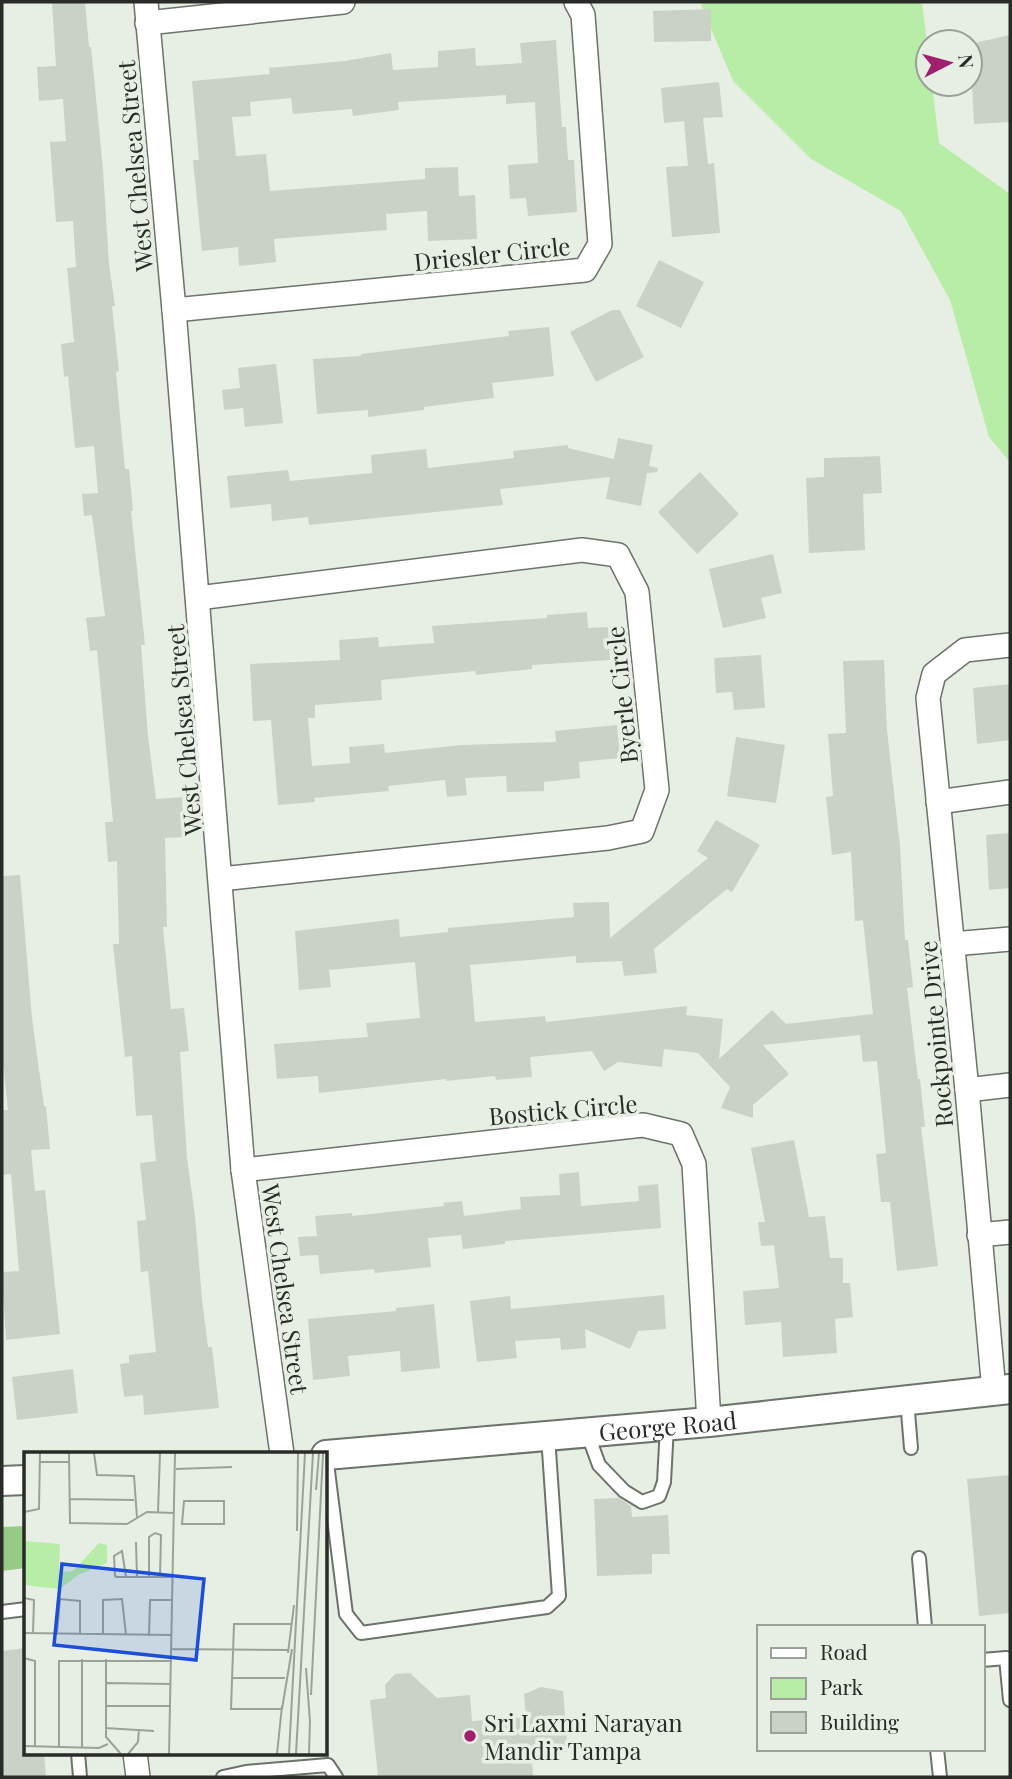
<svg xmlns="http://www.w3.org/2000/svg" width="1012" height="1779" viewBox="0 0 1012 1779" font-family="'Playfair Display',serif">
  <rect width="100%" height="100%" fill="#e7efe4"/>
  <polygon fill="#b7eda6" points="700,2 922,2 928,51 928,84 932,84 939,143 1010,194 1010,462 989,437 950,300 901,211 811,159 733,81"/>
  <polygon fill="#95cb84" points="26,1526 26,1568 2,1571 2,1527"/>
  <g fill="#cad2c8">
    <polygon points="52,2 85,2 89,47 91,47 103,169 109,264 115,306 112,306 119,371 116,372 125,469 129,469 133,511 131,511 145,645 141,645 148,736 156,799 182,797 184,837 165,838 167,927 163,927 171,1009 184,1008 189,1051 180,1052 187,1158 195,1216 202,1299 208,1347 212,1347 219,1408 144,1415 143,1395 124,1397 120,1364 129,1363 129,1355 156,1352 148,1271 141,1272 137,1221 146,1220 140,1163 156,1161 152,1115 136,1116 132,1056 125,1057 113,944 119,944 117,861 108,862 105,822 113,822 97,650 90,651 86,618 105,616 92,515 84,516 82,494 98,493 94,446 75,448 68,376 64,377 61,344 74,342 67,268 76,267 73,221 56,222 50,142 66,141 63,99 39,101 37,67 56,66"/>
    <polygon points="711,9 711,41 654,42 653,11"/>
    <polygon points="1010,35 1010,122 974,124 970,44"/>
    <polygon points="556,40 562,127 566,127 568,160 574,160 577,212 528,216 526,198 510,199 508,165 538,163 535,102 506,104 506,95 398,102 399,110 353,116 352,109 293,114 291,98 250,102 251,116 232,117 236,156 266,154 270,191 425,179 425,168 458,167 459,196 475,195 477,239 428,241 427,211 386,214 387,230 274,239 276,262 239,266 238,247 202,251 193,160 199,160 192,81 270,74 269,68 345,61 391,53 393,70 438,67 438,51 475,48 476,66 522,63 520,43"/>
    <polygon points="719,82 723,117 703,118 708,164 714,163 720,233 672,237 666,167 688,166 684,121 664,123 661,88"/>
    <polygon points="659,260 704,282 681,328 636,306"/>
    <polygon points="612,310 620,310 644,357 596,382 570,332"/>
    <polygon points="549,327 554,376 492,383 494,398 424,407 424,410 368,417 368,410 317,414 313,359 361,356 361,354 509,336 508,331"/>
    <polygon points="276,364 283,423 245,427 243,408 224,410 222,390 240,388 238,368"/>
    <polygon points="618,438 653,445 649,466 658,468 657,472 647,473 641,506 606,499 610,477 500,489 503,505 309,525 308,517 272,521 271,504 230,508 227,476 288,470 290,481 372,473 371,455 426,449 428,468 514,458 513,451 568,445 568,448 614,459"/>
    <polygon points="880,456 882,493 863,494 865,550 809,553 806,478 824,477 824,458"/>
    <polygon points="700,472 739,514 697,554 658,512"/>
    <polygon points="773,554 782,593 761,598 766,618 723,628 709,569"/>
    <polygon points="587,612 588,628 608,627 610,660 532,665 532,669 476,675 475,671 381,680 382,700 315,705 315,718 308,718 312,766 350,763 349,747 384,744 385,753 462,745 556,742 555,731 617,725 620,758 579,762 580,778 544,782 544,791 507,792 506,776 465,778 467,795 447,797 445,780 388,786 389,791 314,798 315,802 278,805 271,720 253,721 250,664 340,660 339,640 378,637 379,647 434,643 432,626 547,618 547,615"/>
    <polygon points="761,655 765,708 734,710 732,692 716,693 714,658"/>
    <polygon points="884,660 887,730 900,846 905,940 908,940 913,987 907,988 918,1079 920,1079 925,1127 921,1127 938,1266 897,1271 890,1202 881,1202 876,1154 886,1153 877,1061 863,1062 860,1035 763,1045 789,1074 753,1105 753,1118 721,1108 730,1087 698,1053 664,1049 662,1067 618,1062 604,1071 592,1051 530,1057 532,1077 496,1080 495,1076 446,1081 446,1079 319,1093 318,1076 277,1079 274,1044 368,1037 366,1023 420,1018 415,962 329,970 331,987 299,990 295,931 399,919 400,937 448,932 448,928 574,917 573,903 609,902 610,938 708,858 697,851 716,820 760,845 732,892 727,889 654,949 657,973 624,976 622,961 576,963 576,956 470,965 475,1022 545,1016 546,1022 687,1006 686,1015 723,1019 719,1059 772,1010 786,1024 873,1014 863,920 855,921 851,852 832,855 826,797 833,796 828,734 846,733 843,661"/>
    <polygon points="1010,684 1010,740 977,744 973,688"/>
    <polygon points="736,737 785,745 776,803 727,796"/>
    <polygon points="1010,833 1010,888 989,890 986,835"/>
    <polygon points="20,875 32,1018 44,1106 46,1106 50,1149 31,1150 35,1191 45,1190 60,1334 6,1340 2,1272 19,1271 11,1174 2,1175 2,1110 8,1110 2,1054 2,876"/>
    <polygon points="794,1140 809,1217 825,1216 830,1258 843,1258 843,1283 850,1283 853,1317 835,1319 837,1353 783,1357 781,1322 745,1325 743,1291 779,1288 774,1245 761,1246 758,1222 765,1222 751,1148"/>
    <polygon points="579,1172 581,1206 639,1201 638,1186 658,1184 661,1228 505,1241 505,1244 463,1249 461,1235 428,1238 431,1267 375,1273 374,1269 320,1274 318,1255 300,1256 298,1237 317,1236 315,1216 352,1213 352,1216 444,1206 443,1203 462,1201 464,1216 521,1209 520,1197 560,1195 559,1174"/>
    <polygon points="664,1295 666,1329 638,1331 630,1349 585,1329 586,1348 561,1350 560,1338 515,1341 517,1358 477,1362 470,1301 510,1296 511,1309"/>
    <polygon points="434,1304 440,1368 401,1372 400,1351 348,1356 350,1376 313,1380 308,1319 396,1311 396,1308"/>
    <polygon points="73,1369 78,1413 17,1420 12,1377"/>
    <polygon points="1010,1475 1010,1613 979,1616 967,1479"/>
    <polygon points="619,1498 631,1506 632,1517 668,1515 670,1554 652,1554 652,1574 597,1576 594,1499"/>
    <polygon points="26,1648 26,1753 44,1753 46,1777 2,1777 2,1651"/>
    <polygon points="410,1673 437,1698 470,1695 472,1721 526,1717 524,1694 541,1687 563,1691 568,1751 532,1760 533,1777 378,1777 370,1700 386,1698 385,1685 395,1674"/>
  </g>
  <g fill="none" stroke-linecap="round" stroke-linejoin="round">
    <defs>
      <g id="service">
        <polyline points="907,1400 911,1448"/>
        <polyline points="587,1432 599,1465 624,1491 642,1502 659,1496 664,1482 667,1426"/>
        <polyline points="326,1455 346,1614 361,1633 547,1607 559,1596 548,1436"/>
        <polyline points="919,1558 925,1627"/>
        <polyline points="2,1612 26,1609"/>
        <polyline points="982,1660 1006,1658 1010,1700"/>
        <polyline points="937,1749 940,1777"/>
        <polyline points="78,1753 80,1777"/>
        <polyline points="223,1777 246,1772 328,1765 336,1777"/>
      </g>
      <g id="minor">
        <polyline points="146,2 174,310 243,1170 282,1454"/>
        <polyline points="147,23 343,2"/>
        <polyline points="174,310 585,270 600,244 583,15 576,2"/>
        <polyline points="198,598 582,550 618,555 637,592 657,790 642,831 608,838 221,879"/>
        <polyline points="938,802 1010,792"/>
        <polyline points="953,944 1010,939"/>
        <polyline points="967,1090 1010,1085"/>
        <polyline points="243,1170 643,1125 681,1134 694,1164 709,1422"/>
        <polyline points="979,1235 1010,1232"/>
        <polyline points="994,1391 967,1090 928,698 934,674 965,650 1010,645"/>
        <polyline points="135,1753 138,1777"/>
      </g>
      <g id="tertiary">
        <path id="s1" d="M326 1455 709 1422 1010 1389"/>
        <polyline points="2,1481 26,1480"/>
      </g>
    </defs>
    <use href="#service" stroke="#6c736a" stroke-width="16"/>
    <use href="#minor" stroke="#6c736a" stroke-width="26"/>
    <use href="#tertiary" stroke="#6c736a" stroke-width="32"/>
    <use href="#service" stroke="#fff" stroke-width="12"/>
    <use href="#minor" stroke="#fff" stroke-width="23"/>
    <use href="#tertiary" stroke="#fff" stroke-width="28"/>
  </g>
  <circle fill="#a11f6f" stroke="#e7efe4" stroke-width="2.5" cx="470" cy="1736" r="7"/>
  <g text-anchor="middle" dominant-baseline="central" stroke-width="7" stroke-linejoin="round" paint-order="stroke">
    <g font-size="24" fill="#282b27" stroke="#e7efe4">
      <text transform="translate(134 166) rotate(-95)">West Chelsea Street</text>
      <text transform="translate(492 253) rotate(-6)">Driesler Circle</text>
      <text transform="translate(621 695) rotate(-96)">Byerle Circle</text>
      <text transform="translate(183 730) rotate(-95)">West Chelsea Street</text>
      <text transform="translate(935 1034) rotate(-95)">Rockpointe Drive</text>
      <text transform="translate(563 1109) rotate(-5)">Bostick Circle</text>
      <text transform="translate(286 1289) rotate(82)">West Chelsea Street</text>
      <text stroke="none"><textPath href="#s1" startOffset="343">George Road</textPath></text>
    </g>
    <g font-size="24" fill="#282b27" stroke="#e7efe4" text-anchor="start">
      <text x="484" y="1722">Sri Laxmi Narayan<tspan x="484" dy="28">Mandir Tampa</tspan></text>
    </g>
  </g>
  <g transform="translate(24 1452)">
    <rect width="303" height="303" fill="#e7efe4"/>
    <path d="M0 89 36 92 35 120 49 119 75 91 83 93V111L54 123 36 137 0 133Z" fill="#b7eda6"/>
    <path fill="none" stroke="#9ba198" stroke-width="2" d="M45 1 46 71 103 72 123 60 150 61M70 1 73 23 110 24 113 66M16 10H45M152 17 208 15M292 38 295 1M45 47 110 48M160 49H200V72H158ZM0 60 15 57 16 1M134 60 136 1M273 79 274 1M112 90 113 125M102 125 98 99 90 104 91 124 93 125H149M125 125V85L131 81 137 83 136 125M0 146 10 148 9 181M0 181 148 183M33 182 36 147 56 149V182M79 182V148L98 147 102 183M125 184 126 148H149M148 197 265 198M264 201 270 153M0 206 11 209V294M82 207V285L97 302M282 216 286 270M208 226H261M83 231 147 232M287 243 299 1M82 254H147M258 257H207L210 172H268M258 257 268 197M81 276 130 279M0 294 75 296 84 292M35 295V209H148M58 296V207M104 302 114 290 115 277M145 302 151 1M253 302 258 254M265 302 281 1M272 302 289 1M285 302 286 268"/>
    <path fill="#1d4ed8" fill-opacity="0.15" stroke="#1d4ed8" stroke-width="3.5" d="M38 112 180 127 172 208 30 193Z"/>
    <rect width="303" height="303" fill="none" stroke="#282b27" stroke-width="3.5"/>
  </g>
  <rect width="1012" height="1779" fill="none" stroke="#282b27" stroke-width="7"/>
  <rect x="757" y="1625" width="228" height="126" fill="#e7efe4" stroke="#9ba198" stroke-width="2"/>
  <rect x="771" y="1648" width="35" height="10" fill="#ffffff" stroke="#9ba198" stroke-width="2"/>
  <text x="820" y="1660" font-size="21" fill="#282b27">Road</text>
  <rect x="771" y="1678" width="35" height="21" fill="#b7eda6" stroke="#9ba198" stroke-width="2"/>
  <text x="820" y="1695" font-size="21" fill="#282b27">Park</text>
  <rect x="771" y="1712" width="35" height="21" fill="#cad2c8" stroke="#9ba198" stroke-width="2"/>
  <text x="820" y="1730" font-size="21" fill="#282b27">Building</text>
  <g transform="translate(949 63) rotate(84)"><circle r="33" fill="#e7efe4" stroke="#9ba198" stroke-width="2"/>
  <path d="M0-5L12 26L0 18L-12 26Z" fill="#a11f6f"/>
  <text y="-10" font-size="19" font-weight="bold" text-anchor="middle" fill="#282b27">N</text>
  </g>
</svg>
